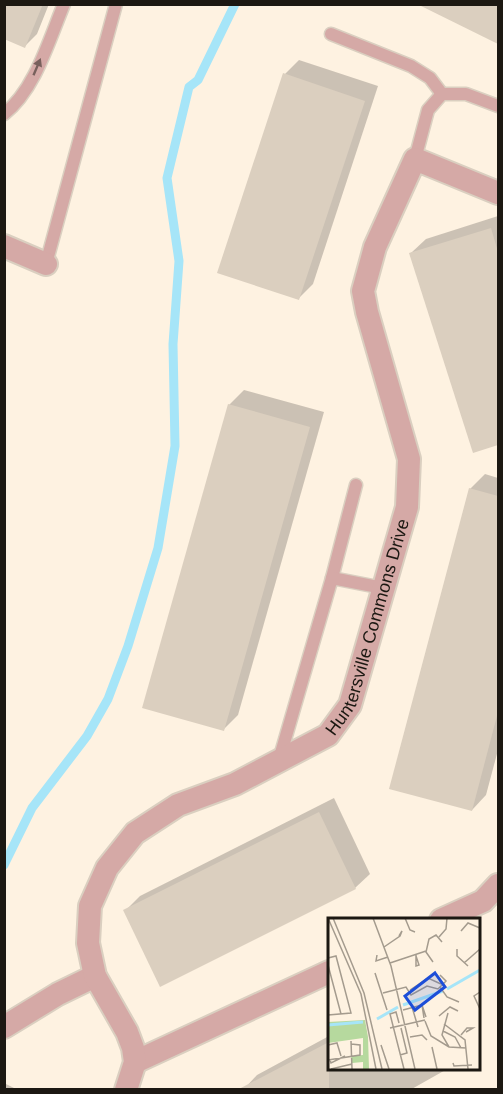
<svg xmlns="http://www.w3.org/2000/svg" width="503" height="1094" viewBox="0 0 503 1094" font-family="Helvetica,sans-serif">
  <rect width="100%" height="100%" fill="#fef2e1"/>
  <g fill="#0003">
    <polygon points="4,4 49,4 37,34 25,46"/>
    <polygon points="420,4 498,4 498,42"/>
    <polygon points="299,60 378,86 313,284 298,299 285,74"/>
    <polygon points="498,216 498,444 474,451 411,253 426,239"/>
    <polygon points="244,390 324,412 238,715 223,730 229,405"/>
    <polygon points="485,474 498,478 498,750 486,795 472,810 470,489"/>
    <polygon points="334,798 370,874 355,888 125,911 140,896"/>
    <polygon points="329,1036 329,1068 449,1068 410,1090 243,1090 257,1075"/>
    <polygon points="4,1083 18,1090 4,1090"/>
  </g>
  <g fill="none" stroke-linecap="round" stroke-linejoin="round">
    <polyline stroke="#a6e5f8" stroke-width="9" points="4,865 32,808 87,736 108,699 128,646 158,548 175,446 173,344 179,261 167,178 189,87 198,80 235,4"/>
  </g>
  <g fill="#dbcfbf">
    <polygon points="4,4 43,4 25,48 4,39"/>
    <polygon points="417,4 498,4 498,44"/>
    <polygon points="283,73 365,101 299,300 217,273"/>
    <polygon points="491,228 498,252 498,445 473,453 409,253"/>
    <polygon points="228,404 310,427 224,731 142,708"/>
    <polygon points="469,488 498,496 498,712 472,811 389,789"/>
    <polygon points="319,812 356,889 160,987 123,910"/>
    <polygon points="329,1042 329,1089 239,1089"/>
  </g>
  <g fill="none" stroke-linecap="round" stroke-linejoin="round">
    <defs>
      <g id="lane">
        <polyline points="331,34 411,66 430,78 442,94"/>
        <path d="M4 114C35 90 49 40 64 4"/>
        <polyline points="415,159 428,110 442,94 466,94 498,106"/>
        <polyline points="46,264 116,4"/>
        <polyline points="332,578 356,485"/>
        <polyline points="279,760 332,578 383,588"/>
      </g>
      <g id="street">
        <polyline points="4,246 46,264"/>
        <polyline points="441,920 483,901 498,885"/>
        <polyline points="4,1027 58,994 95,976"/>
        <polyline points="135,1062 329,972"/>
        <path id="s1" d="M126 1090 135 1062 133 1048 127 1032 95 976 88 943 90 906 107 868 135 833 178 805 235 784 328 735 350 705 407 507 409 459 367 312 363 291 375 247 415 159 498 193"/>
      </g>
    </defs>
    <use href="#lane" stroke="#dacfc0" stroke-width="15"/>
    <use href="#street" stroke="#dacfc0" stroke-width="26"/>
    <use href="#lane" stroke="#d5a9a6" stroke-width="12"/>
    <use href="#street" stroke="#d5a9a6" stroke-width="22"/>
  </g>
  <defs><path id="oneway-solid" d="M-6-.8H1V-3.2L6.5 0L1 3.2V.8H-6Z" transform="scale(1.5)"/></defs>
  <use fill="#78605c" href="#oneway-solid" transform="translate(37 67) rotate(-67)"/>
  <g text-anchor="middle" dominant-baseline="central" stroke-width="5" stroke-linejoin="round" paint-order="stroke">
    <g font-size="18" fill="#1c1812" stroke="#fff">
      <text stroke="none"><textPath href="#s1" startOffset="616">Huntersville Commons Drive</textPath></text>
    </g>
  </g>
  <g transform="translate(328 918)">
    <rect width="152" height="152" fill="#fef2e1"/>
    <path d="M37 102 40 119 41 151H35V144L24 145 23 138 35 137V120L0 125V104Z" fill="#b6d99e"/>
    <path fill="none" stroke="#a6e5f8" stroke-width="3" d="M119 71 152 52M75 87 115 73M49 101 70 89M0 107 35 104"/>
    <path fill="none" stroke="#a49b8e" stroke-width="1.5" d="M0 0 33 76 48 151M5 0 36 75 54 151M45 0 63 48 87 151M77 0 82 12 87 14M133 13 140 5 152 10M111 19 118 11 119 0M56 29 72 18 74 13 71 18M129 31V38L140 48M88 36V38L91 47 88 48V38M49 37 48 43 60 39M0 40 8 38 23 95 0 97M105 44 98 34 101 21 108 17 114 24M62 45 98 33M136 45 152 31M0 47 13 96M47 55 59 92M112 69 119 79 131 84M82 72 100 60 113 66M152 74 146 78 152 91M55 75 78 69 83 77 99 68 110 71 118 63 112 57M84 89 90 109M75 92 94 87M120 95 114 117 121 129M111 98 122 89 130 93M96 100 94 87 98 99M97 103 103 118 121 129 138 130M71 105 68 94 62 96 76 151M116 106 137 122 140 151M62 110 97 102M115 113 127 119 133 130M133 117 139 110H145L138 114M82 119 94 117 99 122M23 123 24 151M0 127 9 125 13 138M53 127 61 151M104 129 109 151M72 137 79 135 73 110M0 142 32 137V127L23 126M2 142 3 145 17 138M125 145 126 148 144 147M3 151 24 146"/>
    <path fill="#1d4ed8" fill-opacity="0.15" stroke="#1d4ed8" stroke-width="3" d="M107 55 117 69 87 92 77 78Z"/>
    <rect width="152" height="152" fill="none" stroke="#1c1812" stroke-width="3"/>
  </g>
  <rect width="503" height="1094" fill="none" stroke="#1c1812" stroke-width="12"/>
</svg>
